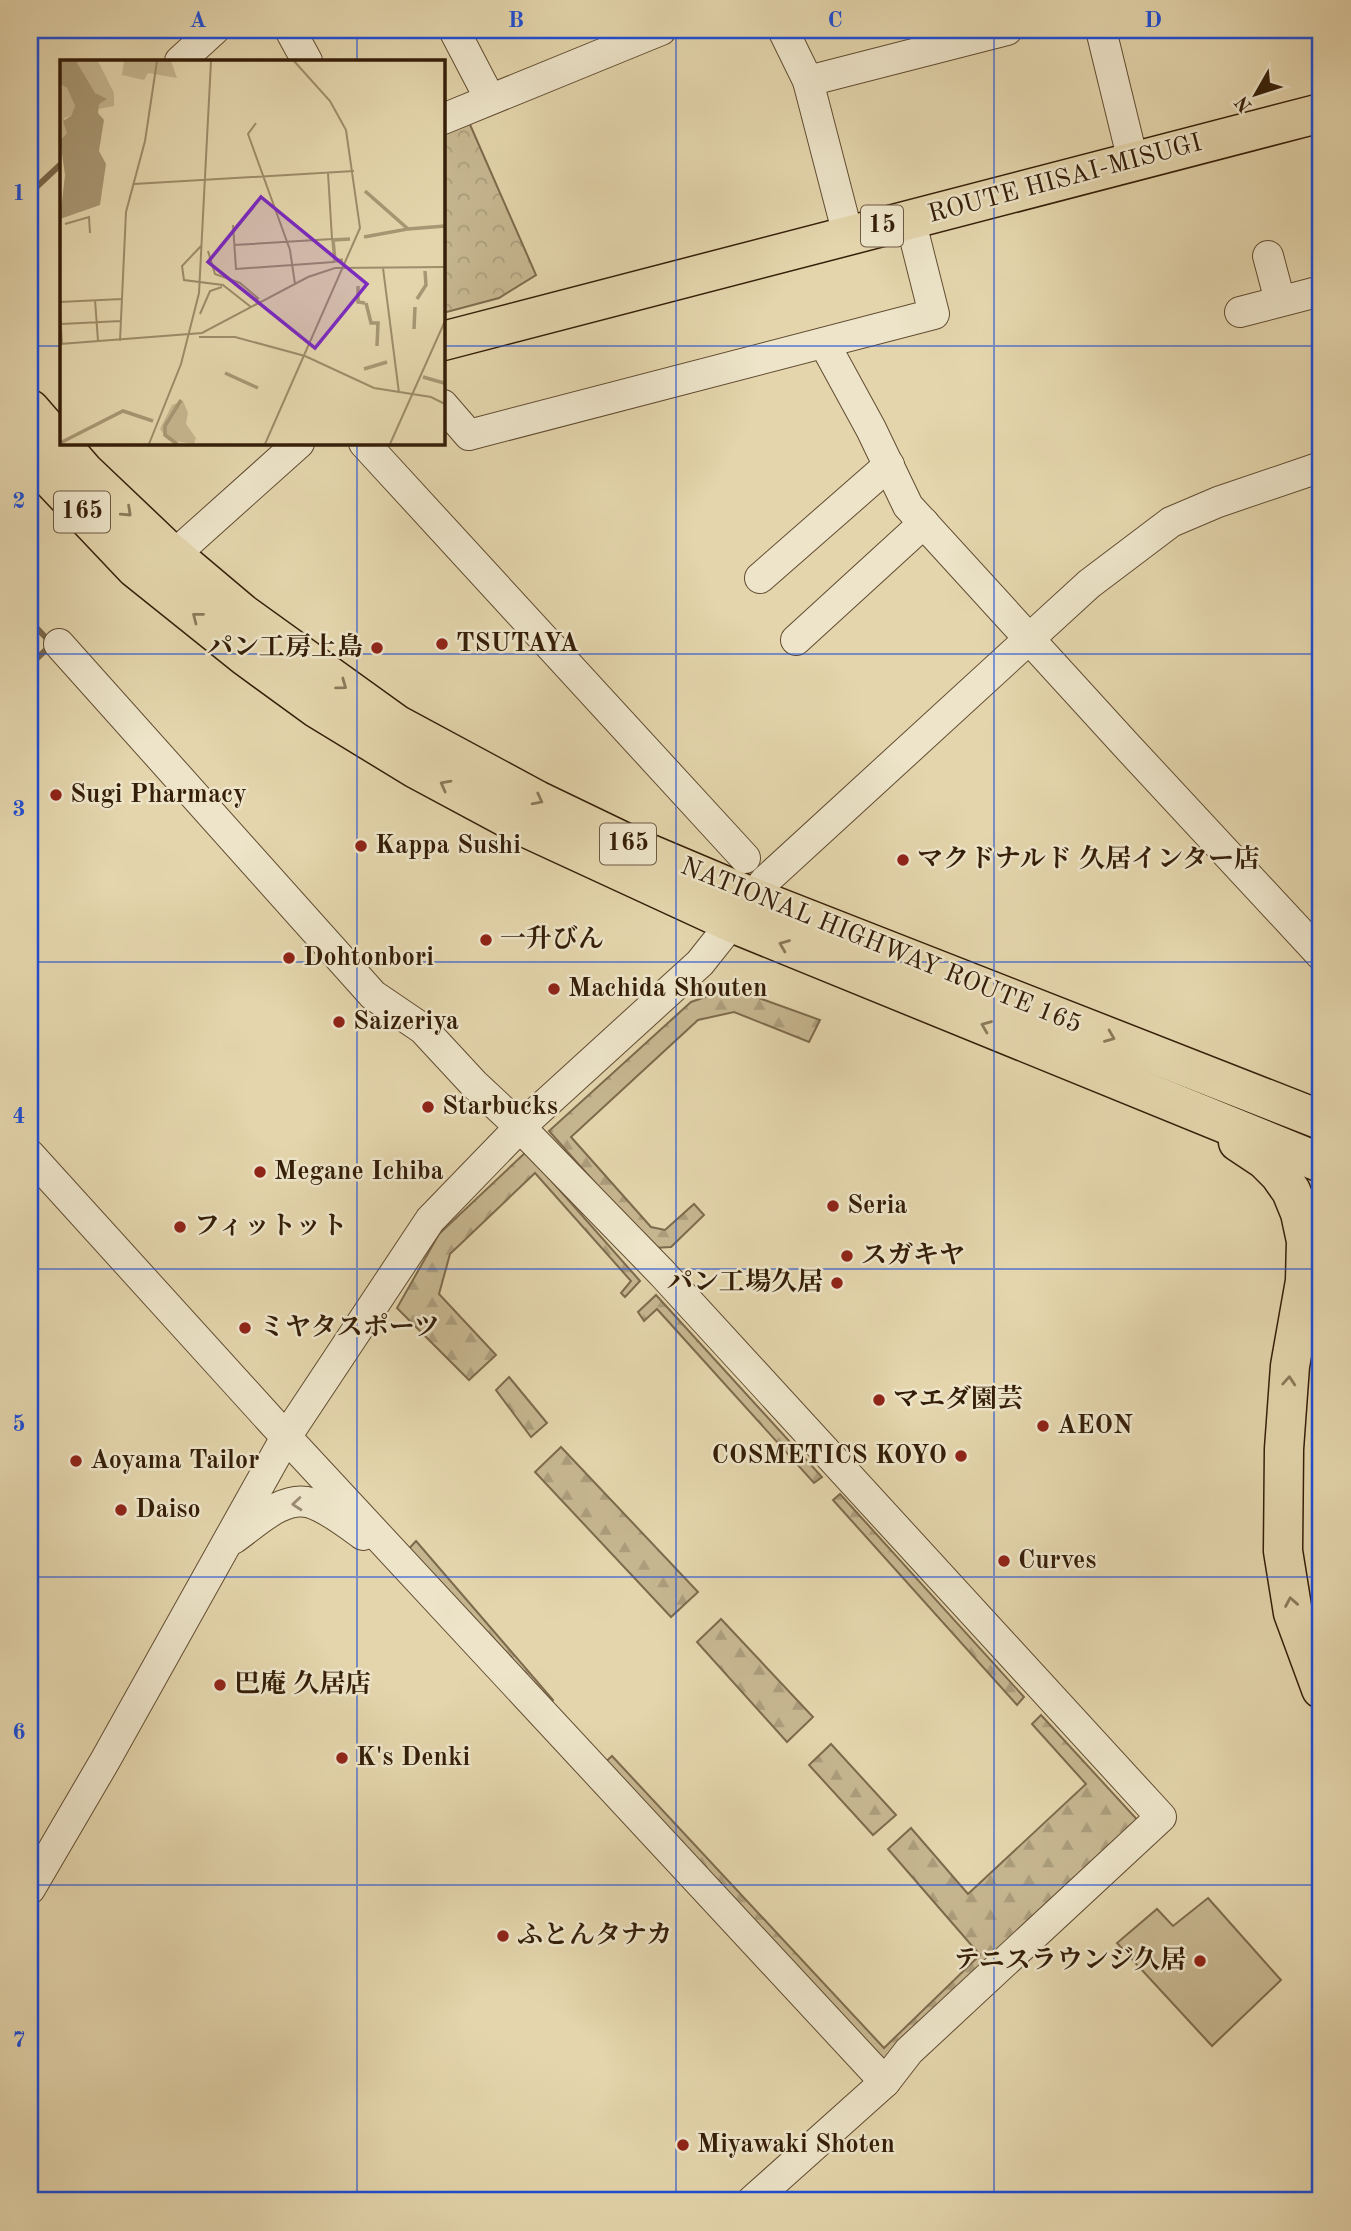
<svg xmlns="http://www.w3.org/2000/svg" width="1351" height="2231" viewBox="0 0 1351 2231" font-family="'Old Standard TT','Noto Serif JP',serif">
  <defs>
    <pattern id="forest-firs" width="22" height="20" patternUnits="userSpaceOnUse" patternTransform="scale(1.75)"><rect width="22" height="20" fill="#c6b690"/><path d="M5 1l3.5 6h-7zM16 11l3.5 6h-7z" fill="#ab9c7b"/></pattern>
    <pattern id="park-crowns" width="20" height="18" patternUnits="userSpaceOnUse" patternTransform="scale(1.75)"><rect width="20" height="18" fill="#c6b690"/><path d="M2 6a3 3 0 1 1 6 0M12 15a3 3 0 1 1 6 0" fill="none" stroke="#ab9c7b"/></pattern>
  </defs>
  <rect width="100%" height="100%" fill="#e4d5ac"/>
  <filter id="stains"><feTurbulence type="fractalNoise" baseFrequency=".00286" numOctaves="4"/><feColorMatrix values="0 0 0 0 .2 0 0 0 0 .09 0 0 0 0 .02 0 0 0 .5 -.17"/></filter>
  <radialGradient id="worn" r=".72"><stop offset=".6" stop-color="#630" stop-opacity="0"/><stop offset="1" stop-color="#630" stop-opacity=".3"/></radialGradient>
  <polygon fill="#c6b690" stroke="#7e6a4c" stroke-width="2" points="1208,1898 1281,1980 1212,2046 1117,1943 1157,1909 1173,1926"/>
  <g fill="url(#forest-firs)" stroke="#7e6a4c" stroke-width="2">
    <polygon points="731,988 820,1020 809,1042 734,1012 698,1020 571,1137 651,1227 665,1230 694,1204 704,1215 671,1247 653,1248 549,1131 691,1002"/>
    <polygon points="526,1152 640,1281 625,1297 621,1293 631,1281 535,1173 450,1254 439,1294 496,1355 469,1380 397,1308 439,1234"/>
    <polygon points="656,1295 822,1477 814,1483 657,1309 644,1321 638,1312"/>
    <polygon points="509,1377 547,1423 531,1437 496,1390"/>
    <polygon points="561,1447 698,1592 671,1617 535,1472"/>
    <polygon points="840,1494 1024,1697 1017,1705 833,1500"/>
    <polygon points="416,1541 553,1700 548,1706 404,1554"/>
    <polygon points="721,1619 813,1717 787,1742 697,1642"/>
    <polygon points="1041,1715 1142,1825 882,2071 599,1768 612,1756 884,2048 980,1955 888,1849 911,1828 968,1894 1086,1784 1032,1724"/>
    <polygon points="831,1744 896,1815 873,1835 809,1765"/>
  </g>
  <polygon fill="url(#park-crowns)" stroke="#7e6a4c" stroke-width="2" points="468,120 536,275 499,298 443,313 443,130"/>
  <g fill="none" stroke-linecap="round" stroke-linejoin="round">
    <g stroke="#7a6749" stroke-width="6">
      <polyline points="30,193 61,164"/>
      <polyline points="30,621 52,644 30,665"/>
    </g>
    <defs>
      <g id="minor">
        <polyline points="290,30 307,61"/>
        <polyline points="454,30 490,99"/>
        <polyline points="783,30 808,81 848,235"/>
        <polyline points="1101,30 1133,161"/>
        <polyline points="180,61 214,30"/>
        <polyline points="808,81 1007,30"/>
        <polyline points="443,119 661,30"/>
        <polyline points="1268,256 1280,301"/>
        <polyline points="1240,312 1321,291"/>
        <polyline points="824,343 871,429 908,506 1126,745 1321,955"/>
        <polyline points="443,405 469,435 934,314 910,219"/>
        <polyline points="364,443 745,858"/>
        <polyline points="174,555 299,443"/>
        <polyline points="760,578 889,465"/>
        <polyline points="796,640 924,523"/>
        <polyline points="59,644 373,995 423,1029 474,1084 520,1127 662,1273 1161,1817 909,2051 885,2082 752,2201"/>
        <polyline points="30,1155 275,1425 885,2082"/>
        <path d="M233 1539C254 1525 283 1494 311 1503 329 1509 348 1524 363 1535"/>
        <polyline points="30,1889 106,1759 286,1437 430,1220 520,1127 700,963 765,881 1089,584 1171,522 1218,502 1321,467"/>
      </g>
      <polyline id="major" points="443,341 1321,113"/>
      <g id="highway">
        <polyline points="30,409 84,471 165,548 242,613 396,724 537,800 643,851 752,897 1321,1120"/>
        <polyline points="30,457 135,568 246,657 316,708 416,769 524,827 732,923 1321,1163"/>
        <polyline points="1238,1142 1265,1160 1279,1174 1291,1191 1300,1213 1306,1241 1305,1281 1290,1366 1284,1449 1283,1551 1293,1613 1321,1689"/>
      </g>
    </defs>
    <use href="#minor" stroke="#614c31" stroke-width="32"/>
    <use href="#major" stroke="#351e08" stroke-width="41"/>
    <use href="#highway" stroke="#351e08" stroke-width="41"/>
    <use href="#minor" stroke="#ede4c9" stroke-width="30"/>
    <use href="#major" stroke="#e4d5ac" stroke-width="38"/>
    <use href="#highway" stroke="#e4d5ac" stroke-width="38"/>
  </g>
  <defs><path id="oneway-chevron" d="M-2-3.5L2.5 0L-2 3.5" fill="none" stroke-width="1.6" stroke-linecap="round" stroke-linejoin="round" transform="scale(1.75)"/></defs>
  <g stroke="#8c7a5a">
    <use href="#oneway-chevron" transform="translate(127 512) rotate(43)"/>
    <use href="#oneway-chevron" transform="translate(197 617) rotate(-142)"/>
    <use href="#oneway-chevron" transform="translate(342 685) rotate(36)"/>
    <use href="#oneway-chevron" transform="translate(445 785) rotate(-152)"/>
    <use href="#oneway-chevron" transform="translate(538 800) rotate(27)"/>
    <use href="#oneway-chevron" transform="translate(784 945) rotate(-158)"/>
    <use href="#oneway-chevron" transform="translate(986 1026) rotate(-158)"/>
    <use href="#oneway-chevron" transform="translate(1110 1037) rotate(22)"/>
    <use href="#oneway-chevron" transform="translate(1289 1381) rotate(-86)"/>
    <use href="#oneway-chevron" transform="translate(1291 1602) rotate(-100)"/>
  </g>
  <use stroke="#9a8b72" href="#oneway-chevron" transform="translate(297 1504) rotate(175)"/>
  <path fill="none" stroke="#1d4ed8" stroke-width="2" stroke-opacity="0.55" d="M357 30V61M676 30V2201M994 30V2201M30 346H61M443 346H1321M357 443V2201M30 654H1321M30 962H1321M30 1269H1321M30 1577H1321M30 1885H1321"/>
  <g fill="#8f2418" stroke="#ede4c9" stroke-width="2.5">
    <circle cx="442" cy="644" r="7"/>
    <circle cx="377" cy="648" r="7"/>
    <circle cx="56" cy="795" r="7"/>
    <circle cx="361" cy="846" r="7"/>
    <circle cx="903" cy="860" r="7"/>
    <circle cx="486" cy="940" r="7"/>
    <circle cx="289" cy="958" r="7"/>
    <circle cx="554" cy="989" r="7"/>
    <circle cx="339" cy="1022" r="7"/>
    <circle cx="428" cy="1107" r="7"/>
    <circle cx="260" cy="1172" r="7"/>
    <circle cx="833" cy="1206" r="7"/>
    <circle cx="180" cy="1227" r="7"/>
    <circle cx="847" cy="1256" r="7"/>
    <circle cx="837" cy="1283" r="7"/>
    <circle cx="245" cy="1328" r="7"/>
    <circle cx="879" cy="1400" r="7"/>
    <circle cx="1043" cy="1426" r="7"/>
    <circle cx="961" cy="1456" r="7"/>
    <circle cx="76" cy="1461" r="7"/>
    <circle cx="121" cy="1510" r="7"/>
    <circle cx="1004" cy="1561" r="7"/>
    <circle cx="220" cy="1685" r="7"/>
    <circle cx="342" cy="1758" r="7"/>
    <circle cx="503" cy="1936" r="7"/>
    <circle cx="1200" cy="1961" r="7"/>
    <circle cx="683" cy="2145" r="7"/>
  </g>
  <g text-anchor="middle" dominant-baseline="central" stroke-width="5" stroke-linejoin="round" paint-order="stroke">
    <g fill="#ede4c9" stroke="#6c5942" stroke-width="2">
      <rect x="861" y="205.5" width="42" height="41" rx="5"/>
      <rect x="54" y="491.5" width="56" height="41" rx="5"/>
      <rect x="600" y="823.5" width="56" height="41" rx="5"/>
    </g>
    <g font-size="24" font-weight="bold" fill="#351e08">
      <text x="882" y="226">15</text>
      <text x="82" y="512">165</text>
      <text x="628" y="844">165</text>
    </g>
    <g font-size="26" fill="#351e08" stroke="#ede4c9">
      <text transform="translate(1065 179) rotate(-15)">ROUTE HISAI-MISUGI</text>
      <text transform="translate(881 946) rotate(22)">NATIONAL HIGHWAY ROUTE 165</text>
    </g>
    <g font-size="26" font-weight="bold" fill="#351e08" stroke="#ede4c9" text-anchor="start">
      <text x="456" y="644">TSUTAYA</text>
      <text x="363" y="648" text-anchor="end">パン工房上島</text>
      <text x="70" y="795">Sugi Pharmacy</text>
      <text x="375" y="846">Kappa Sushi</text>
      <text x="917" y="860">マクドナルド 久居インター店</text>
      <text x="500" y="940">一升びん</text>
      <text x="303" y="958">Dohtonbori</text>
      <text x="568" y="989">Machida Shouten</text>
      <text x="353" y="1022">Saizeriya</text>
      <text x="442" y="1107">Starbucks</text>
      <text x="274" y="1172">Megane Ichiba</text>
      <text x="847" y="1206">Seria</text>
      <text x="194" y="1227">フィットット</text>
      <text x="861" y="1256">スガキヤ</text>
      <text x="823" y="1283" text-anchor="end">パン工場久居</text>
      <text x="259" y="1328">ミヤタスポーツ</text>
      <text x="893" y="1400">マエダ園芸</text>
      <text x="1057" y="1426">AEON</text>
      <text x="947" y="1456" text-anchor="end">COSMETICS KOYO</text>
      <text x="90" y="1461">Aoyama Tailor</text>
      <text x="135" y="1510">Daiso</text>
      <text x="1018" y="1561">Curves</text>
      <text x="234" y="1685">巴庵 久居店</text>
      <text x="356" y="1758">K's Denki</text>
      <text x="517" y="1936">ふとんタナカ</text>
      <text x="1186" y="1961" text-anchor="end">テニスラウンジ久居</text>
      <text x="697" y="2145">Miyawaki Shoten</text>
    </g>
  </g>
  <g transform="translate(60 60)">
    <rect width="385" height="385" fill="#e4d5ac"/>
    <path d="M16 1H38L54 33V46L38 49ZM64 1H111L117 18 88 13 84 20 62 15ZM0 24 7 28 15 46 11 56 4 58 7 73 0 80Z" fill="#c6b690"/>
    <path d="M123 341 128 353 126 364 136 378 134 384 108 380 100 369 112 345Z" fill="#c6b690"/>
    <path d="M1 1H16L35 33 47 39 39 44 38 53 44 60 39 91 46 104 40 145 0 159 5 115 0 80 7 73 3 61 11 56 15 46 7 28 0 24Z" fill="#a89774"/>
    <path fill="none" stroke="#a89774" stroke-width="3.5" d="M348 169 385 166M304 177 348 169 305 131M283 200 275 201 273 180 290 179M298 226V242L305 243M357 239 366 225 365 211M306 243 311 263H318L317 286M354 269 355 247M304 309 327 302M165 313 198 328M363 317 384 323M0 383 63 351 93 361M117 384 105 375V366L121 340"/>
    <path fill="none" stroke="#9e8c6a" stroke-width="2" d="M196 63 188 74 230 190 235 224M74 124 294 111M5 164 29 157 30 173M173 165 176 209 274 202M142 185 122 206 124 220 163 225 191 247 198 243 196 237M174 185 272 179 268 113M148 191 155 214 180 223 199 239M323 208 339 333M35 240 38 281M0 242 62 239M0 250 2 285M140 254 150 231 162 227M1 264 61 261M139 277H175L245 296M60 281 66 152 85 81 97 1M0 284 142 273 248 217 275 208 385 207M245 296 314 328 371 337 385 344M89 384 121 304 139 233 151 1M205 384 300 168 286 70 270 41 234 1M330 384 385 261"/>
    <path fill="#7b2cbf" fill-opacity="0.15" stroke="#7b2cbf" stroke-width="3.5" d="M201 137 307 224 255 288 148 202Z"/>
    <rect width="385" height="385" fill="none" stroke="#351e08" stroke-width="3.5"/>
  </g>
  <rect width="1351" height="2231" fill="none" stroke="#e4d5ac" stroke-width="77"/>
  <g transform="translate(1256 94) rotate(231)" stroke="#ede4c9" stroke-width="5" paint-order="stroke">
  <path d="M0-5L12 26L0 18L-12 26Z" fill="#351e08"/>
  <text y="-10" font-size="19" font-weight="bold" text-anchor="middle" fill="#351e08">N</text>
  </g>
  <rect x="38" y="38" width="1274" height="2154" fill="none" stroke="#1d4ed8" stroke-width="2.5"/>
  <g font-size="23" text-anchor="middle" font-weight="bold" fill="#1d4ed8">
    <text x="198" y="27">A</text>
    <text x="516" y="27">B</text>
    <text x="835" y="27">C</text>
    <text x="1153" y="27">D</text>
    <text x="19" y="200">1</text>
    <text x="19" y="508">2</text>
    <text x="19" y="816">3</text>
    <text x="19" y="1123">4</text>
    <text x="19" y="1431">5</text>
    <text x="19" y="1739">6</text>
    <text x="19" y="2047">7</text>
  </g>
  <rect width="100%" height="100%" filter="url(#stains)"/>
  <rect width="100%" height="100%" fill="url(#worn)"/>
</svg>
